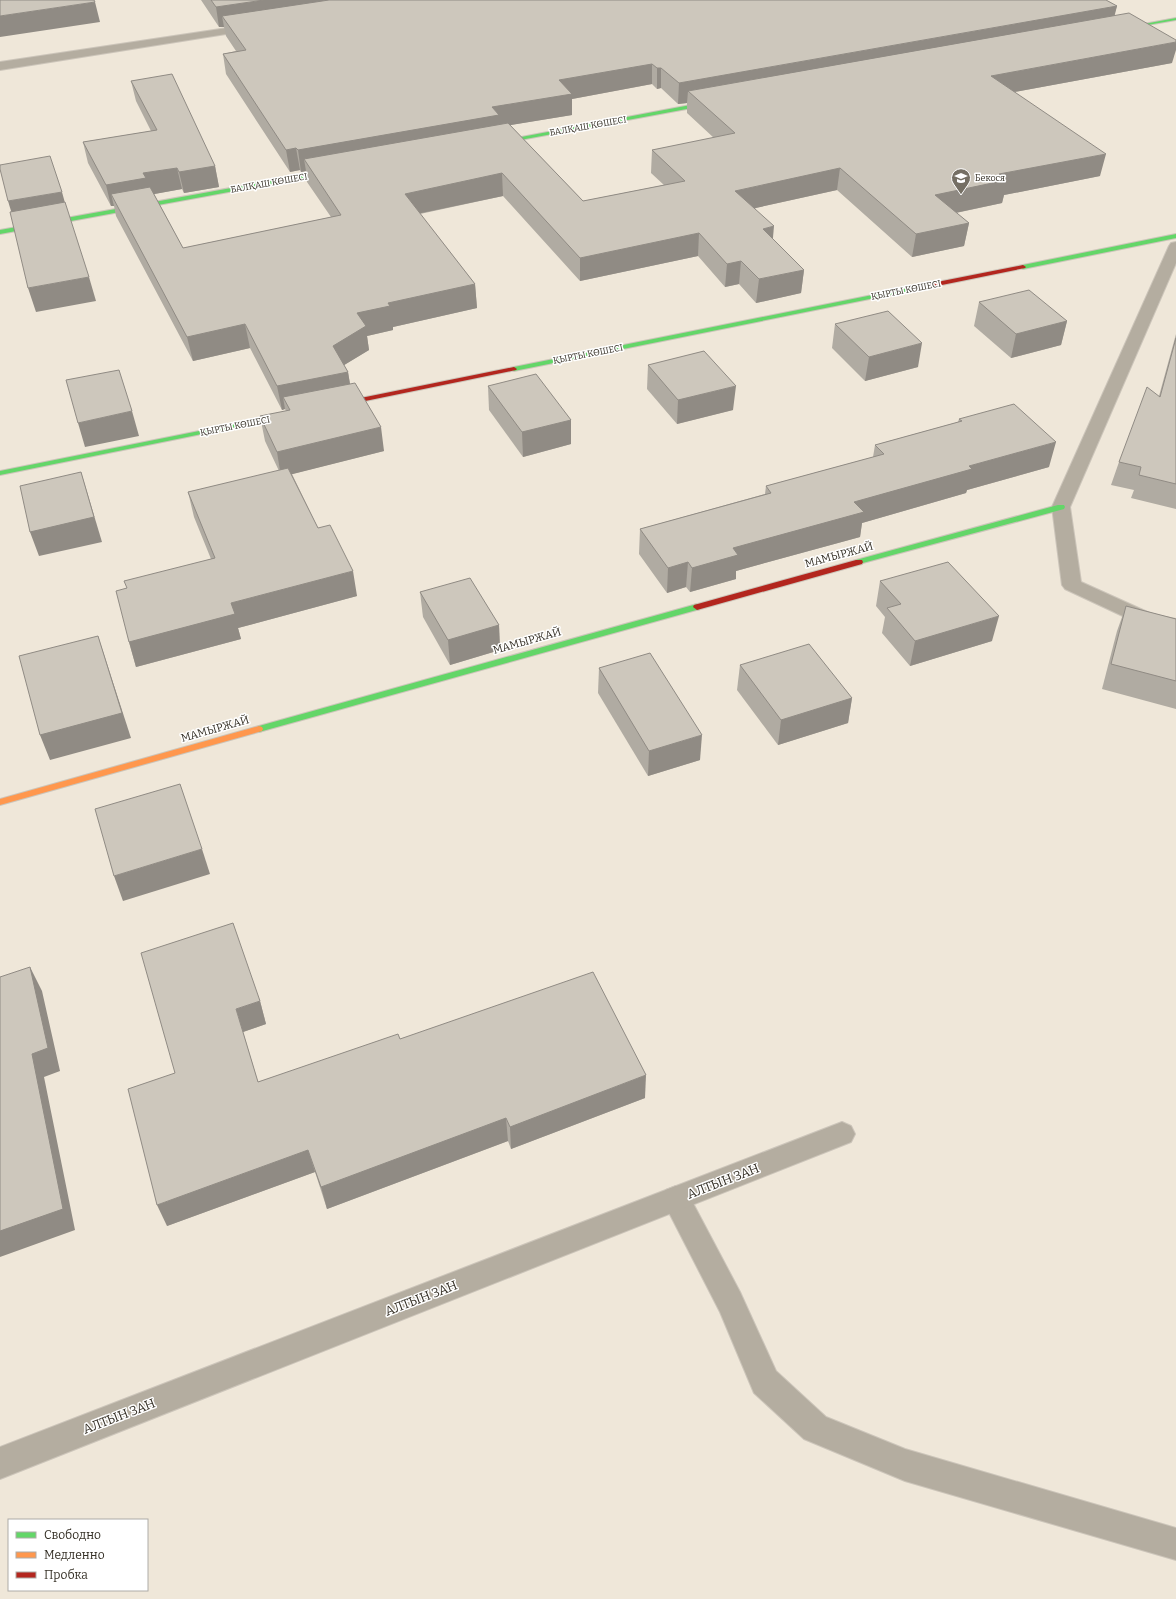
<svg xmlns="http://www.w3.org/2000/svg" width="1176" height="1599" viewBox="0 0 1176 1599" font-family="Bitter,serif">
  <rect width="100%" height="100%" fill="#efe7d9"/>
  <g fill="none" stroke-linecap="round" stroke-linejoin="round">
    <defs>
      <polygon id="lane" points="676,1186 686,1190 740,1292 776,1371 826,1417 905,1449 1176,1528 1176,1560 905,1481 804,1439 754,1393 720,1312 662,1199 666,1190"/>
      <g id="street">
        <polygon points="254,24 258,25 260,27 258,29 0,70 0,62"/>
        <polygon points="1176,242 1176,263 1070,507 1081,582 1154,615 1176,619 1176,633 1142,625 1065,589 1062,585 1052,507 1169,246 1171,243"/>
        <polygon points="842,1122 851,1126 855,1134 851,1142 0,1479 0,1447"/>
      </g>
      <g id="fast">
        <polygon points="1176,18 1176,20 1119,30 1117,29"/>
        <polygon points="717,100 720,102 719,103 493,145 490,143"/>
        <polygon points="335,169 338,171 337,172 0,234 0,230"/>
        <polygon points="1176,234 1176,238 1023,269 1020,267 1023,265"/>
        <polygon points="932,283 935,285 934,286 514,371 511,369 514,367"/>
        <polygon points="239,423 242,425 241,426 0,475 0,471"/>
        <polygon points="1058,505 1064,505 1065,507 1064,509 859,564 855,562 856,560"/>
        <polygon points="697,604 701,607 700,609 259,732 255,729 259,726"/>
      </g>
      <g id="slow">
        <polygon points="291,412 293,413 293,415 239,427 236,425 239,423"/>
        <polygon points="259,726 262,727 263,729 262,731 0,805 0,799"/>
      </g>
      <g id="jam">
        <polygon points="1023,265 1026,267 1025,268 932,287 929,285 932,283"/>
        <polygon points="514,367 517,369 516,370 336,407 333,405 336,403"/>
        <polygon points="856,560 862,560 863,562 862,564 697,610 693,607 694,605"/>
      </g>
    </defs>
    <use href="#lane" stroke="#ccc5ba" stroke-width="2"/>
    <use href="#street" stroke="#ccc5ba" stroke-width="2"/>
    <use href="#fast" stroke="#ccc5ba" stroke-width="2"/>
    <use href="#slow" stroke="#ccc5ba" stroke-width="2"/>
    <use href="#jam" stroke="#ccc5ba" stroke-width="2"/>
    <use href="#lane" fill="#b4ada0" fill-rule="evenodd"/>
    <use href="#street" fill="#b4ada0" fill-rule="evenodd"/>
    <use href="#fast" fill="#63d668" fill-rule="evenodd"/>
    <use href="#slow" fill="#ff974d" fill-rule="evenodd"/>
    <use href="#jam" fill="#b3261e" fill-rule="evenodd"/>
  </g>
  <g fill="#b0aba2" fill-rule="evenodd">
    <path d="M201 0H1106L1117 6 1114 15 1172 63 1015 92 1100 176 1004 195 1002 203 956 213 969 223 964 246 912 257 837 190 755 208 773 239 804 270 801 293 756 303 739 284 725 287 698 256 580 281 503 196 420 214 475 284 477 308 393 327V330L367 336 369 350 344 365 348 372 350 384 384 451 292 474 318 528 357 596 238 628 241 639 136 667 129 642 126 588 211 559 194 517 188 492 279 471 265 441 260 416 286 411 285 409 282 410 250 348 193 361 116 216 114 206H111L88 163 83 142 151 131 136 101 131 81 215 166 219 187 184 193 182 189 154 194 183 248 331 217 307 182 306 171 301 172 300 170 290 172 226 74 223 54 236 51 226 36 224 27H219ZM652 84 657 89 661 88 678 104 687 103V113L714 138 652 150 651 173 664 185 583 201 510 125 572 115V99Z"/>
    <polygon points="979,302 1067,321 1061,345 1011,358 974,326"/>
    <polygon points="835,324 918,367 865,381 832,348"/>
    <polygon points="1176,334 1176,509 1131,498 1134,490 1111,485 1119,462 1159,396"/>
    <polygon points="648,365 733,410 677,424 647,389"/>
    <polygon points="488,386 571,420 571,444 523,457 489,410"/>
    <polygon points="959,419 1049,467 967,490 966,493 862,523 860,537 736,571 736,579 690,592 686,587 667,593 639,554 640,529 765,494 766,486 873,457 875,445 958,422"/>
    <polygon points="880,581 992,641 910,666 882,633 885,617 876,606"/>
    <polygon points="420,592 499,625 500,650 450,665 423,617"/>
    <polygon points="1126,606 1176,619 1176,709 1102,689 1117,631"/>
    <polygon points="740,665 852,698 848,723 778,745 737,690"/>
    <polygon points="599,668 700,760 648,776 598,693"/>
    <polygon points="260,1001 266,1024 243,1032 258,1082 400,1039 645,1098 511,1149 508,1141 327,1209 315,1172 167,1226 175,1073"/>
  </g>
  <g fill="#908b84">
    <polygon points="264,0 399,0 222,16 224,27 219,27 216,7"/>
    <polygon points="95,2 100,22 0,37 0,16"/>
    <polygon points="1117,6 1112,26 688,91 687,103 678,104 679,83"/>
    <polygon points="1176,42 1176,50 1172,63 987,97 991,76"/>
    <polygon points="652,64 652,84 572,99 572,115 304,159 306,171 301,172 298,150 559,80"/>
    <polygon points="657,68 661,68 661,88 657,89"/>
    <polygon points="296,148 300,170 290,172 286,150"/>
    <polygon points="1106,154 1100,176 1004,195 1002,203 931,218 935,195 999,174"/>
    <polygon points="215,166 219,187 184,193 179,172"/>
    <polygon points="177,168 182,189 149,195 111,194 114,206 111,206 106,185 143,173"/>
    <polygon points="840,168 837,190 733,213 735,191"/>
    <polygon points="502,173 503,196 407,216 405,194"/>
    <polygon points="62,192 68,214 15,224 8,201"/>
    <polygon points="969,223 964,246 912,257 916,234"/>
    <polygon points="774,226 772,249 763,229"/>
    <polygon points="699,233 698,256 580,281 580,258"/>
    <polygon points="741,261 739,284 725,287 727,264"/>
    <polygon points="804,270 801,293 756,303 759,279"/>
    <polygon points="89,277 96,301 36,312 28,288"/>
    <polygon points="475,284 477,308 393,327 393,330 367,336 369,350 336,370 333,346 357,313 388,303"/>
    <polygon points="1067,321 1061,345 1011,358 1016,334"/>
    <polygon points="245,324 250,348 193,361 187,337"/>
    <polygon points="922,343 918,367 865,381 869,357"/>
    <polygon points="348,372 352,396 283,397 285,409 282,410 277,386"/>
    <polygon points="736,386 733,410 677,424 678,400"/>
    <polygon points="132,411 139,436 85,447 78,423"/>
    <polygon points="571,420 571,444 523,457 522,432"/>
    <polygon points="381,427 384,451 281,477 277,452"/>
    <polygon points="1056,442 1049,467 967,490 966,493 862,523 860,537 736,571 736,579 690,592 692,568 733,548 854,502 969,466"/>
    <polygon points="81,472 102,542 39,556 30,532"/>
    <polygon points="688,562 686,587 667,593 668,568"/>
    <polygon points="353,571 357,596 238,628 241,639 136,667 129,642 231,603"/>
    <polygon points="999,616 992,641 910,666 915,641"/>
    <polygon points="499,625 500,650 450,665 448,640"/>
    <polygon points="98,636 131,738 50,760 40,735"/>
    <polygon points="852,698 848,723 778,745 781,720"/>
    <polygon points="702,735 700,760 648,776 649,751"/>
    <polygon points="202,849 210,874 123,901 114,876"/>
    <polygon points="30,967 42,991 60,1071 44,1077 75,1230 0,1257 0,1231 32,1054"/>
    <polygon points="260,1001 266,1024 243,1032 236,1009"/>
    <polygon points="646,1075 645,1098 511,1149 510,1127"/>
    <polygon points="506,1118 508,1141 327,1209 321,1187"/>
    <polygon points="308,1150 315,1172 167,1226 157,1205"/>
  </g>
  <g fill="#cdc7bc" stroke="#908b84">
    <polygon points="0,0 94,0 95,2 0,16"/>
    <polygon points="211,0 264,0 216,7"/>
    <polygon points="329,0 1106,0 1117,6 679,83 661,68 657,68 652,64 559,80 572,94 492,107 499,115 298,150 296,148 286,150 223,54 246,50 222,16"/>
    <polygon points="1129,13 1176,40 1176,42 991,76 1106,154 999,174 1007,180 935,195 969,223 916,234 840,168 735,191 774,226 763,229 804,270 759,279 741,261 727,264 699,233 580,258 502,173 405,194 475,284 388,303 390,306 357,313 366,326 333,346 348,372 277,386 245,324 187,337 111,194 150,187 183,248 341,215 304,159 508,123 583,201 685,181 652,150 735,133 688,91"/>
    <polygon points="172,74 215,166 179,172 177,168 143,173 146,178 106,185 83,142 157,130 131,81"/>
    <polygon points="50,156 62,192 8,201 0,169 0,165"/>
    <polygon points="65,202 89,277 28,288 10,212"/>
    <polygon points="1029,290 1067,321 1016,334 979,302"/>
    <polygon points="888,311 922,343 869,357 835,324"/>
    <polygon points="1176,338 1176,484 1139,475 1141,467 1119,462 1147,387 1160,397"/>
    <polygon points="704,351 736,386 678,400 648,365"/>
    <polygon points="119,370 132,411 78,423 66,380"/>
    <polygon points="536,374 571,420 522,432 488,386"/>
    <polygon points="355,383 381,427 277,452 260,416 290,410 283,397"/>
    <polygon points="1014,404 1056,442 969,466 972,469 854,502 864,512 733,548 738,555 692,568 688,562 668,568 640,529 771,493 766,486 884,454 875,445 962,421 959,419"/>
    <polygon points="288,468 318,528 330,525 353,571 231,603 235,614 129,642 116,591 127,588 124,581 215,558 188,492"/>
    <polygon points="81,472 94,517 30,532 20,486"/>
    <polygon points="948,562 999,616 915,641 887,608 901,604 880,581"/>
    <polygon points="470,578 499,625 448,640 420,592"/>
    <polygon points="1126,606 1176,619 1176,681 1111,664"/>
    <polygon points="98,636 122,713 40,735 19,656"/>
    <polygon points="809,644 852,698 781,720 740,665"/>
    <polygon points="650,653 702,735 649,751 599,668"/>
    <polygon points="180,784 202,849 114,876 95,809"/>
    <polygon points="233,923 260,1001 236,1009 258,1082 398,1034 400,1039 593,972 646,1075 510,1127 506,1118 321,1187 308,1150 157,1205 128,1089 175,1073 141,953"/>
    <polygon points="30,967 48,1048 32,1054 63,1209 0,1231 0,977"/>
  </g>
  <defs>
    <symbol id="school-pin" viewBox="-11 -11 22 30"><path d="M0 17L-7.5 6A9.5 9.5 0 1 1 7.5 6Z" fill="#756f64" stroke="#fff"/><path d="M0-5L7-2L0 1L-7-2ZM-4 1L0 2.5L4 1V4Q0 6-4 4Z" fill="#fff"/></symbol>
  </defs>
  <g fill-rule="evenodd">
    <use href="#school-pin" x="950" y="167" width="22" height="30"/>
  </g>
  <g text-anchor="middle" dominant-baseline="central" stroke-width="3" stroke-linejoin="round" paint-order="stroke">
    <g font-size="9" fill="#342f25" stroke="#fff">
      <text transform="translate(588 126) rotate(-10)">БАЛҚАШ КӨШЕСІ</text>
      <text transform="translate(269 183) rotate(-10)">БАЛҚАШ КӨШЕСІ</text>
      <text transform="translate(906 290) rotate(-11)">ҚЫРТЫ КӨШЕСІ</text>
      <text transform="translate(588 354) rotate(-11)">ҚЫРТЫ КӨШЕСІ</text>
      <text transform="translate(235 426) rotate(-11)">ҚЫРТЫ КӨШЕСІ</text>
    </g>
    <g font-size="9" fill="#342f25" stroke="#fff" text-anchor="start">
      <text x="975" y="178">Бекося</text>
    </g>
    <g font-size="11" fill="#342f25" stroke="#fff">
      <text transform="translate(839 555) rotate(-15)">МАМЫРЖАЙ</text>
      <text transform="translate(527 641) rotate(-16)">МАМЫРЖАЙ</text>
      <text transform="translate(215 729) rotate(-16)">МАМЫРЖАЙ</text>
    </g>
    <g font-size="13" fill="#342f25" stroke="#fff">
      <text transform="translate(723 1181) rotate(-21)">АЛТЫН ЗАН</text>
      <text transform="translate(421 1298) rotate(-21)">АЛТЫН ЗАН</text>
      <text transform="translate(119 1416) rotate(-21)">АЛТЫН ЗАН</text>
    </g>
  </g>
  <rect x="8" y="1519" width="140" height="72" fill="#ffffff" stroke="#aeaca8"/>
  <rect x="16" y="1532" width="20" height="6" fill="#63d668" stroke="#aeaca8"/>
  <text x="44" y="1539" font-size="12" fill="#342f25">Свободно</text>
  <rect x="16" y="1552" width="20" height="6" fill="#ff974d" stroke="#aeaca8"/>
  <text x="44" y="1559" font-size="12" fill="#342f25">Медленно</text>
  <rect x="16" y="1572" width="20" height="6" fill="#b3261e" stroke="#aeaca8"/>
  <text x="44" y="1579" font-size="12" fill="#342f25">Пробка</text>
</svg>
